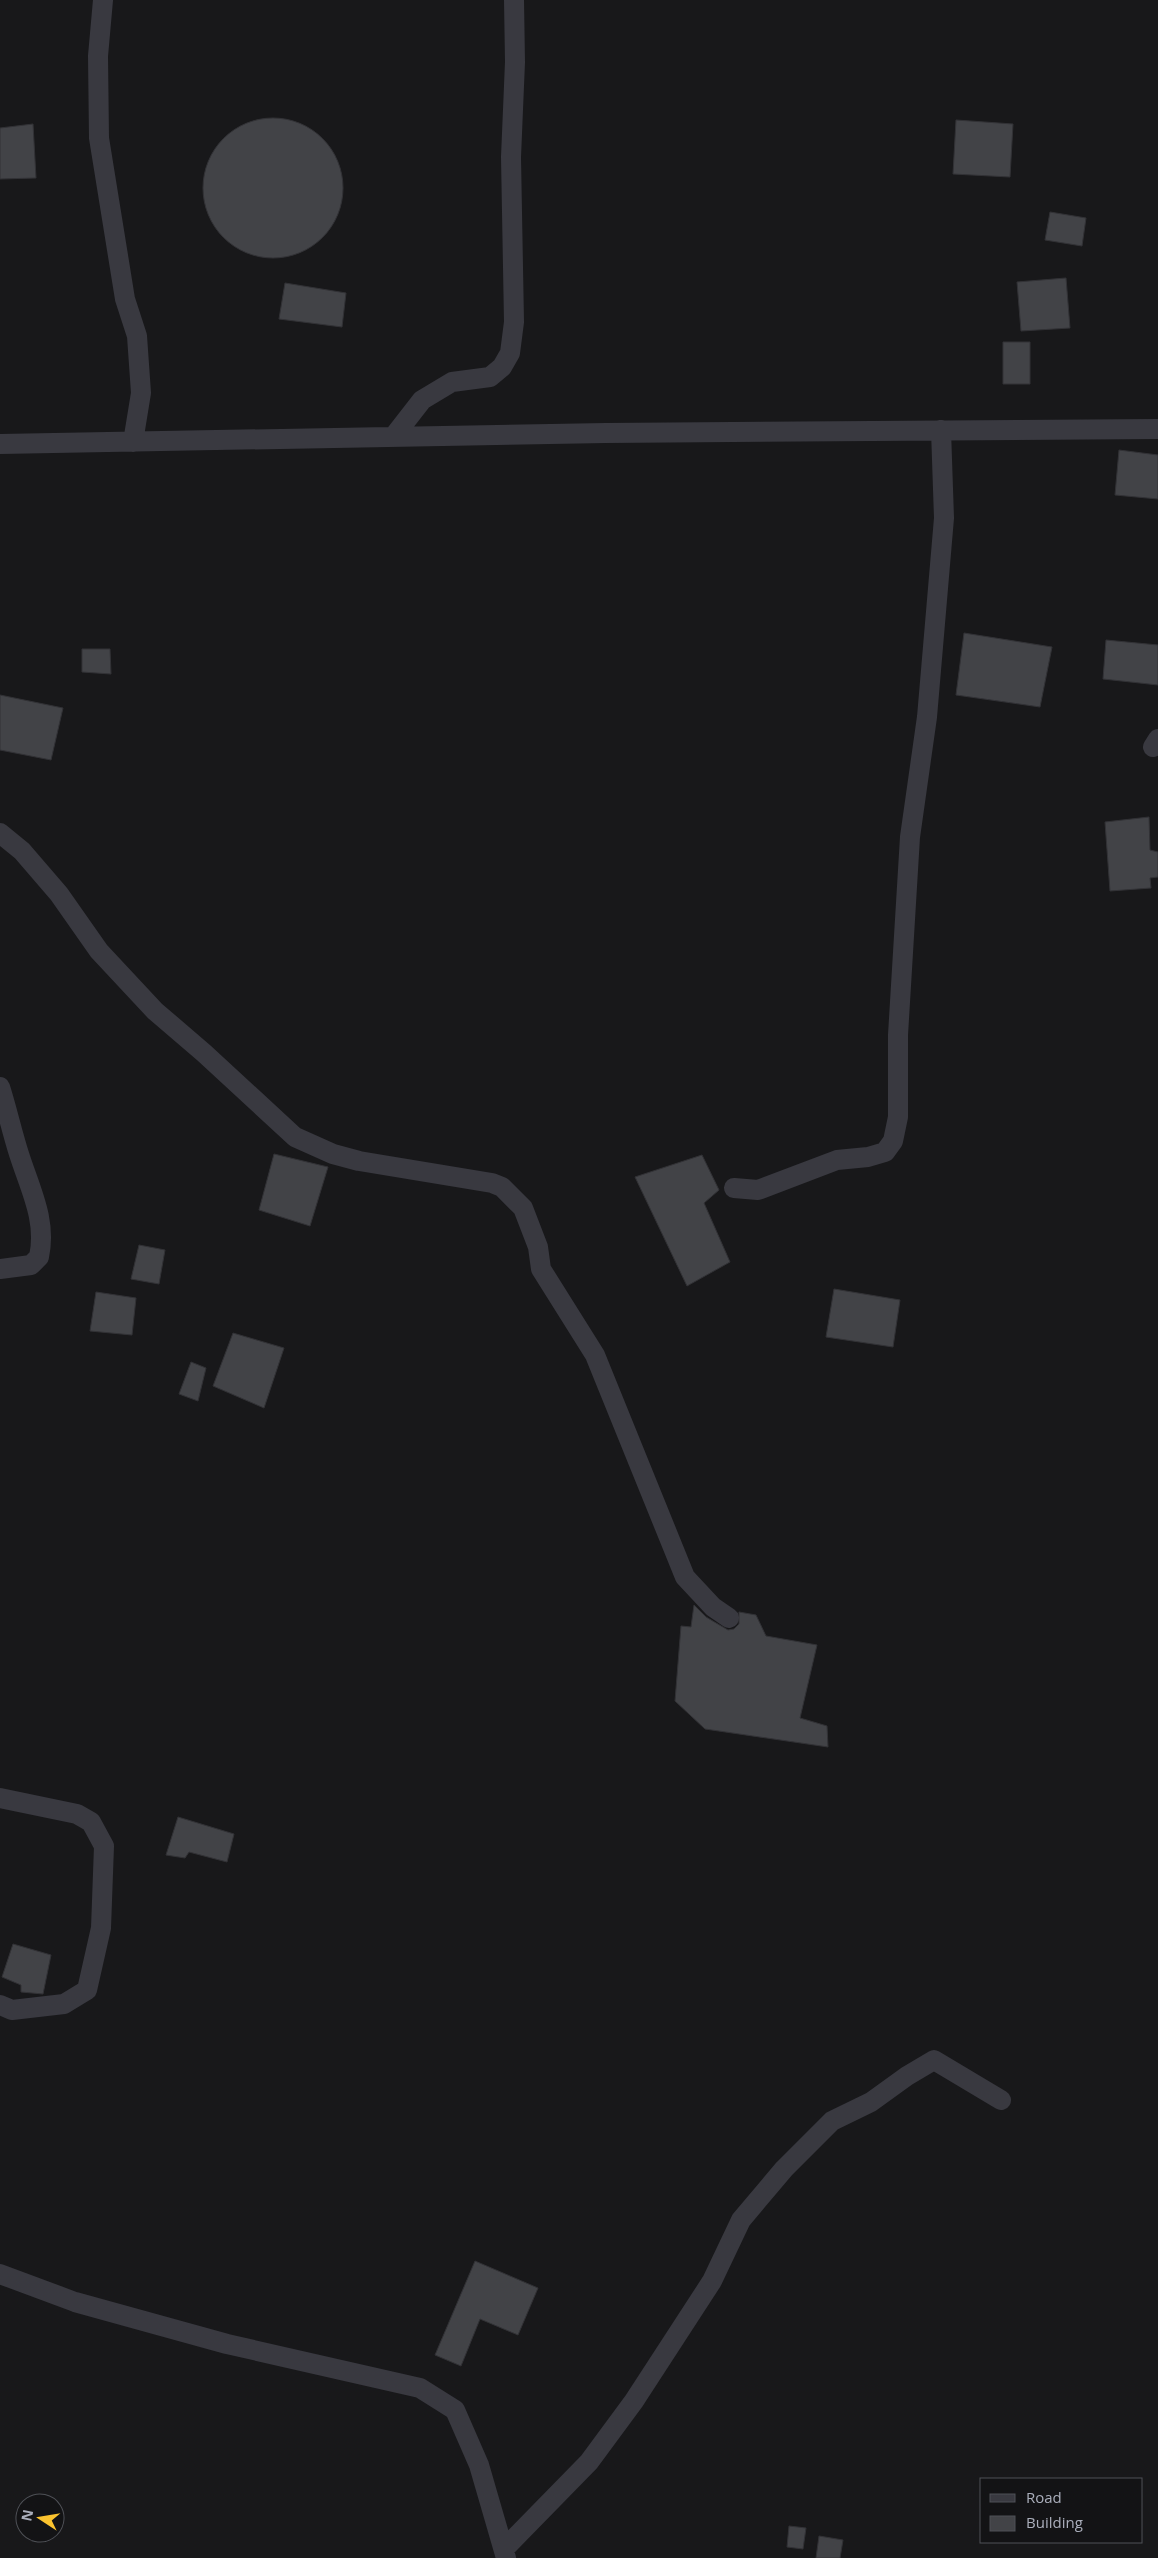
<svg xmlns="http://www.w3.org/2000/svg" width="1158" height="2558" viewBox="0 0 1158 2558" font-family="'Open Sans',sans-serif">
	<style>
		.building { fill: #424347; stroke: #323236 }
		.lines { fill: none; stroke-linecap: round; stroke-linejoin: round }
		.minor { stroke: #393940; stroke-width: 20 }
	</style>
	<rect width="100%" height="100%" fill="#18181a"/>
	<path class="building" d="M203 188a70 70 0 1 1 140 0a70 70 0 1 1-140 0Z
		M 956,120 L 1013,124 L 1010,177 L 953,174 Z
		M 33,124 L 36,178 L 0,179 L 0,128 Z
		M 1050,212 L 1086,218 L 1082,246 L 1045,240 Z
		M 1066,278 L 1070,328 L 1021,331 L 1017,282 Z
		M 285,283 L 346,293 L 342,327 L 279,319 Z
		M 1003,342 L 1030,342 L 1030,384 L 1003,384 Z
		M 1119,450 L 1158,455 L 1158,499 L 1115,495 Z
		M 964,633 L 1052,647 L 1040,707 L 956,695 Z
		M 1106,640 L 1158,645 L 1158,685 L 1103,679 Z
		M 82,649 L 110,649 L 111,674 L 82,672 Z
		M 0,695 L 63,708 L 51,760 L 0,750 Z
		M 1149,817 L 1150,850 L 1158,852 L 1158,877 L 1150,878 L 1151,888 L 1110,891 L 1105,822 Z
		M 274,1154 L 328,1167 L 310,1226 L 259,1210 Z
		M 702,1155 L 719,1190 L 704,1203 L 730,1262 L 687,1286 L 635,1177 Z
		M 139,1245 L 165,1250 L 159,1284 L 131,1279 Z
		M 834,1289 L 900,1300 L 893,1347 L 826,1337 Z
		M 96,1292 L 136,1298 L 132,1335 L 90,1331 Z
		M 233,1333 L 284,1348 L 264,1408 L 213,1386 Z
		M 191,1362 L 206,1368 L 198,1401 L 179,1394 Z
		M 694,1605 L 706,1617 L 728,1630 L 734,1629 L 739,1624 L 739,1612 L 756,1615 L 766,1636 L 817,1645 L 800,1718 L 827,1726 L 828,1747 L 705,1729 L 675,1701 L 681,1626 L 691,1627 Z
		M 178,1817 L 234,1834 L 227,1862 L 189,1852 L 185,1858 L 166,1855 Z
		M 13,1944 L 51,1955 L 43,1994 L 21,1992 L 21,1985 L 2,1977 Z
		M 475,2261 L 538,2288 L 518,2335 L 480,2319 L 461,2366 L 435,2355 Z
		M 789,2526 L 806,2528 L 803,2549 L 787,2547 Z
		M 819,2536 L 843,2540 L 840,2558 L 816,2558 Z"/>
	<g class="lines">
		<path class="minor" d="M 103,0 L 98,56 L 99,138 L 125,299 L 137,336 L 141,393 L 133,442
			M 394,436 L 422,400 L 452,382 L 490,377 L 502,367 L 510,353 L 514,322 L 511,157 L 515,62 L 514,0
			M 0,444 L 606,433 L 1158,429
			M 1153,747 L 1158,739
			M 0,833 L 22,851 L 59,894 L 99,951 L 155,1011 L 204,1053 L 295,1137 L 333,1154 L 359,1161 L 492,1183 L 502,1187 L 523,1208 L 538,1247 L 541,1269 L 595,1355 L 685,1577 L 713,1607 L 729,1618
			M 0,1087 C 7,1109 12,1132 19,1154 C 30,1189 47,1220 39,1257 L 31,1265 L 0,1269
			M 734,1188 L 758,1190 L 837,1160 L 868,1157 L 885,1152 L 893,1141 L 898,1117 L 898,1035 L 910,837 L 927,717 L 944,518 L 941,430
			M 0,1798 L 77,1814 L 91,1822 L 104,1846 L 101,1928 L 87,1990 L 64,2004 L 12,2010 L 0,2005
			M 0,2274 L 75,2302 L 227,2344 L 420,2388 L 455,2410 L 479,2465 L 506,2558
			M 504,2549 L 589,2462 L 634,2401 L 712,2281 L 741,2220 L 784,2169 L 832,2121 L 871,2102 L 907,2076 L 934,2060 L 1001,2100"/>
	</g>
	<rect x="980" y="2478" width="162" height="65" fill="#131315" stroke="#4f5157"/>
	<rect x="990" y="2494" width="25" height="8" fill="#393940" stroke="#4f5157"/>
	<text x="1026" y="2503" font-size="15" fill="#aaaebb">Road</text>
	<rect x="990" y="2516" width="25" height="15" fill="#424347" stroke="#4f5157"/>
	<text x="1026" y="2528" font-size="15" fill="#aaaebb">Building</text>
	<g transform="translate(40 2518) rotate(282)"><circle r="24" fill="#131315" stroke="#4f5157"/>
	<path d="M0-4L9 19L0 12L-9 19Z" fill="#fbc32f"/>
	<text y="-8" font-size="14" font-weight="bold" text-anchor="middle" fill="#aaaebb">N</text>
	</g>
</svg>
